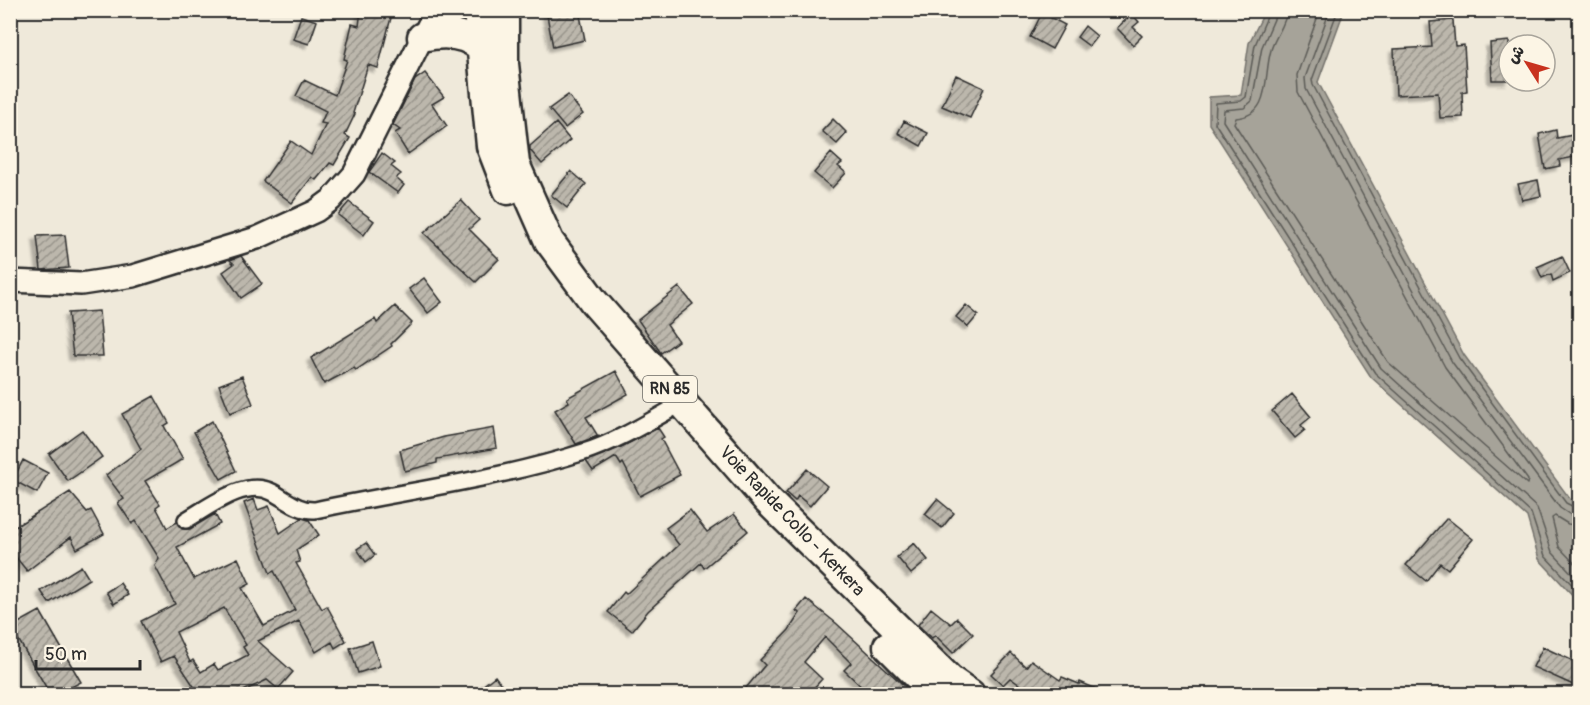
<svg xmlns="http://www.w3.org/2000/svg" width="1590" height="705" viewBox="0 0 1590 705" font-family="Pangolin,'Playpen Sans Arabic',sans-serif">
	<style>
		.water { fill: #a6a399; stroke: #75736d; stroke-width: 1.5 }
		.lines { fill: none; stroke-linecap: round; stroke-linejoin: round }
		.shore { stroke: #5c5b57; stroke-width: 1.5 }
		.building { fill: url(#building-hatch); stroke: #2b2b2b; stroke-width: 1.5; fill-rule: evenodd; filter: url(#shadow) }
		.street-casing { stroke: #2b2b2b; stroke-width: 20 }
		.secondary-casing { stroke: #2b2b2b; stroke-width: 26 }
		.highway-casing { stroke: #2b2b2b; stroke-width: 33 }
		.street { stroke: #fcf5e5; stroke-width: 15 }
		.secondary { stroke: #fcf5e5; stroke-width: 21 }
		.highway { stroke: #fcf5e5; stroke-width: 28 }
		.labels { text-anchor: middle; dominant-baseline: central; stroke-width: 6; stroke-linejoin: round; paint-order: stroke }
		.shield { fill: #fcf5e5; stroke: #6a6863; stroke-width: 1.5 }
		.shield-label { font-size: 16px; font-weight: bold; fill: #2b2b2b }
		.street-label { font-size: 18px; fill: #2b2b2b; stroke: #fcf5e5 }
	</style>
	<defs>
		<pattern id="building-hatch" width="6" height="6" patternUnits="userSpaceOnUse" patternTransform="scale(1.5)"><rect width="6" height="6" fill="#bcb7ac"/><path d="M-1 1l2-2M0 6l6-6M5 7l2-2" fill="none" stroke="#99958c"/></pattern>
		<filter id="shadow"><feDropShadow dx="-4" dy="4" stdDeviation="1.5" flood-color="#0004"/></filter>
	</defs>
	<rect width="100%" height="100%" fill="#efe9da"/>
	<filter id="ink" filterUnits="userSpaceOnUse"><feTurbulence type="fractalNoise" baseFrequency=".0167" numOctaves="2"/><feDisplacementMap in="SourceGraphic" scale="12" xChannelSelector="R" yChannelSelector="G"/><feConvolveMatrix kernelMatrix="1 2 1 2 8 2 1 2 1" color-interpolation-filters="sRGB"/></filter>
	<g filter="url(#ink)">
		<path class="water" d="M 1265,11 L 1344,11 L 1318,82 L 1464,355 L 1570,499 L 1579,505 L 1579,602 L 1539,559 L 1527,517 L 1371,377 L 1209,124 L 1209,97 L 1241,95 L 1249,43 Z"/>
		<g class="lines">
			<path class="shore" d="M 1270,10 L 1255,45 L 1246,97 L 1241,101 L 1216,103 L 1215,123 L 1375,373 L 1531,513 L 1545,556 L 1580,593
				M 1278,10 L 1262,47 L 1252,101 L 1244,108 L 1224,110 L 1223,121 L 1381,368 L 1537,508 L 1552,552 L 1580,582
				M 1287,10 C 1286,25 1275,36 1271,50 C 1263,77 1272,115 1236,118 L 1234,123 L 1388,362 L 1527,484 L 1528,480 L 1445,367 L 1298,92 L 1297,75 L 1320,10
				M 1330,10 L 1305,78 L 1306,89 L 1452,362 L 1560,508 L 1572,516 L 1580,517
				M 1338,10 L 1312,80 L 1313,85 L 1459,358 L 1566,503 L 1580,510
				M 1580,526 L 1568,524 L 1555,516 L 1552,518 L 1559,547 L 1580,569"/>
		</g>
		<path class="building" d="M 361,10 L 393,10 L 378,68 L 368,65 L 353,113 L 355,114 L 345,135 L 350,138 L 334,165 L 330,163 L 316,180 L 312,177 L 292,203 L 263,181 L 291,141 L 311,155 L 326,124 L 321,123 L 326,111 L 296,96 L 304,80 L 335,95 L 347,60 L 344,59 L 352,24 L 359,26 Z
			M 546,10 L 579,10 L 585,40 L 553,47 Z
			M 1042,13 L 1065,25 L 1052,49 L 1030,37 Z
			M 1132,14 L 1139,22 L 1133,27 L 1142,36 L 1133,45 L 1117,28 Z
			M 301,16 L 317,21 L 309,44 L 293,39 Z
			M 1453,20 L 1455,46 L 1464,45 L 1467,91 L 1462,92 L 1463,117 L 1440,118 L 1438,93 L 1396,95 L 1394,49 L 1432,47 L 1430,22 Z
			M 1085,26 L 1097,36 L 1089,46 L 1077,37 Z
			M 1509,41 L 1509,80 L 1492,80 L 1490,43 Z
			M 425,73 L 444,97 L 432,104 L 447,126 L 408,154 L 395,133 L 400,130 L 393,125 L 415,80 Z
			M 956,75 L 984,88 L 970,118 L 942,106 Z
			M 568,95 L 583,114 L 565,128 L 549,109 Z
			M 833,119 L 847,133 L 837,144 L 822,131 Z
			M 904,121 L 928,133 L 921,146 L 898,133 Z
			M 556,123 L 570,140 L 542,164 L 530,150 L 530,146 Z
			M 1556,130 L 1557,138 L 1578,134 L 1580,156 L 1559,160 L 1560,166 L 1545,169 L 1539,134 Z
			M 382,153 L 395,163 L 391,166 L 401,174 L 396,178 L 404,185 L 398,193 L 369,172 Z
			M 831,153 L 842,163 L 838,166 L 846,173 L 832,188 L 814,173 Z
			M 571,171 L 586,184 L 567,208 L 551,195 Z
			M 1538,180 L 1541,196 L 1522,200 L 1518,184 Z
			M 461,200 L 479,220 L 469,229 L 499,259 L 476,282 L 424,233 Z
			M 349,202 L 374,221 L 364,235 L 338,215 Z
			M 65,235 L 69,268 L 41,270 L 37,236 Z
			M 241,256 L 262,284 L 241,298 L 223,272 L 234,264 L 230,260 Z
			M 1562,256 L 1570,273 L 1553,281 L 1551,274 L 1542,278 L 1537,267 Z
			M 424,278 L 442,302 L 428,313 L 409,289 Z
			M 679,287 L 693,304 L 667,325 L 678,341 L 661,353 L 638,320 Z
			M 966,305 L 978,315 L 968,327 L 956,317 Z
			M 395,306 L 412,323 L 391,344 L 392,346 L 356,370 L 354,368 L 324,384 L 311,358 L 375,319 L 377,323 Z
			M 99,311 L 103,356 L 73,356 L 68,313 Z
			M 616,371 L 628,394 L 586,417 L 598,436 L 576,444 L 555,410 L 569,402 L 567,398 Z
			M 242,376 L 253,404 L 230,413 L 219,385 Z
			M 1292,394 L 1311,417 L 1301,425 L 1305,430 L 1295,438 L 1272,411 Z
			M 154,396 L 169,423 L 164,426 L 183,459 L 145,481 L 160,504 L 156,507 L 167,528 L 177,522 L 182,529 L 190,529 L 215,514 L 220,524 L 177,547 L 194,579 L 238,558 L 250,584 L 242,588 L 264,626 L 295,610 L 274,571 L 270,573 L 244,503 L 254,499 L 258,510 L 269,506 L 280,533 L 302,518 L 309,520 L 319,535 L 296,550 L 300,562 L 296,563 L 322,609 L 327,606 L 346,641 L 335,648 L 332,642 L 316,652 L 299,621 L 258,641 L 293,672 L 278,689 L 267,680 L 237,694 L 199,694 L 174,656 L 161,662 L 141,621 L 175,604 L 155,566 L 159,558 L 136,521 L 132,524 L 118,503 L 124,499 L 106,475 L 141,449 L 122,414 ZM 224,608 L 246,645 L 243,647 L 248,655 L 218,670 L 214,664 L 201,672 L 193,660 L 190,662 L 176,632 Z
			M 212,421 L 236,471 L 221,479 L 194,432 Z
			M 494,428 L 497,448 L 437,459 L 437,463 L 405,471 L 400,450 L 444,437 Z
			M 658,428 L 664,437 L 661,439 L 680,475 L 640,496 L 623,463 L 621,465 L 616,457 L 593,471 L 586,461 L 621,447 Z
			M 82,430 L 102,457 L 68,481 L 49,454 Z
			M 23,460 L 48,473 L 37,493 L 13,480 Z
			M 807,469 L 827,486 L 810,506 L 798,496 L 795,501 L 786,493 Z
			M 70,492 L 87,512 L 91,510 L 104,534 L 77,549 L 71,537 L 27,571 L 10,550 L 10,530 Z
			M 937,499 L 954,513 L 942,528 L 925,514 Z
			M 690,510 L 707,532 L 734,514 L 748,531 L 704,568 L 701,563 L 648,611 L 632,631 L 608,612 L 624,592 L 626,594 L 679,545 L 666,528 Z
			M 1447,518 L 1473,539 L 1448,569 L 1440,563 L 1426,581 L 1406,565 Z
			M 366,543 L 375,555 L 366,562 L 357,549 Z
			M 914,543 L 928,560 L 911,574 L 897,557 Z
			M 81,566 L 89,579 L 49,603 L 41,591 Z
			M 120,583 L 128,595 L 114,604 L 106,592 Z
			M 806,599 L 836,623 L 913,694 L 869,694 L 844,670 L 851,663 L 825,637 L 804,662 L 822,679 L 808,694 L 741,694 L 765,665 L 760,660 L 789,630 L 800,613 L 796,611 Z
			M 931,608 L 951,624 L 957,618 L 973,634 L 953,653 L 935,635 L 932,638 L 918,625 Z
			M 40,611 L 81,682 L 58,694 L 50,694 L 11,627 Z
			M 372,641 L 380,666 L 358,673 L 350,648 Z
			M 1543,647 L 1580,664 L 1580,688 L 1533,667 Z
			M 1011,653 L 1026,667 L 1031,660 L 1060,680 L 1062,677 L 1079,684 L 1080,682 L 1108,694 L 1033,694 L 1010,678 L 1003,685 L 991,674 Z
			M 495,676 L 508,694 L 487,694 L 481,687 Z"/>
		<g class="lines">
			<g class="street-casing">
				<path id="street" d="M 186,520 C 209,507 245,478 272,492 C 286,499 298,511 315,510 C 404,491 496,480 584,452 C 615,442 642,426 670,410"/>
			</g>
			<g class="secondary-casing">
				<path id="secondary" d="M 10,281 L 81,284 L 133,276 L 257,238 L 316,211 L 331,200 L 354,174 L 436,10"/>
			</g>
			<g class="highway-casing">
				<path id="highway" d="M 478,10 L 491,146 L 508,190
					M 504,10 L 504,64 L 515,164 L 549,241 L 594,302 L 768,501 L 950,680 L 970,694
					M 422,37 C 443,32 465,32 482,48
					M 888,646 L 936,694"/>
			</g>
			<use href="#street" class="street"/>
			<use href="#secondary" class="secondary"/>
			<use href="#highway" class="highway"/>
		</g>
	</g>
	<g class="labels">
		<rect class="shield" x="643" y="376" width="54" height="26" rx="4.5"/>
		<g class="shield-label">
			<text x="670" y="389">RN 85</text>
		</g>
		<g class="street-label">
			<text transform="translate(792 521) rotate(46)">Voie Rapide Collo - Kerkera</text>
		</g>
	</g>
	<rect width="1590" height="705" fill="none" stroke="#fcf5e5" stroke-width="36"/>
	<rect x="18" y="18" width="1554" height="669" fill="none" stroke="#2b2b2b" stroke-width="2" filter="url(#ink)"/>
	<g transform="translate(1527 63) rotate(307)"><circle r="28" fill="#fcf5e5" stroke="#a8a49b" stroke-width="1.5"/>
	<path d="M0-4.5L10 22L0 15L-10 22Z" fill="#c8321e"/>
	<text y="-9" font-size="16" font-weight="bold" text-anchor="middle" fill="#2b2b2b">ش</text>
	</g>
	<path d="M36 660v9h104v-9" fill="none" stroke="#2b2b2b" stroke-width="3"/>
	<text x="45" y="660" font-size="18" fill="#2b2b2b" stroke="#fcf5e5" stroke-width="4.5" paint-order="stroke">50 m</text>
</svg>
